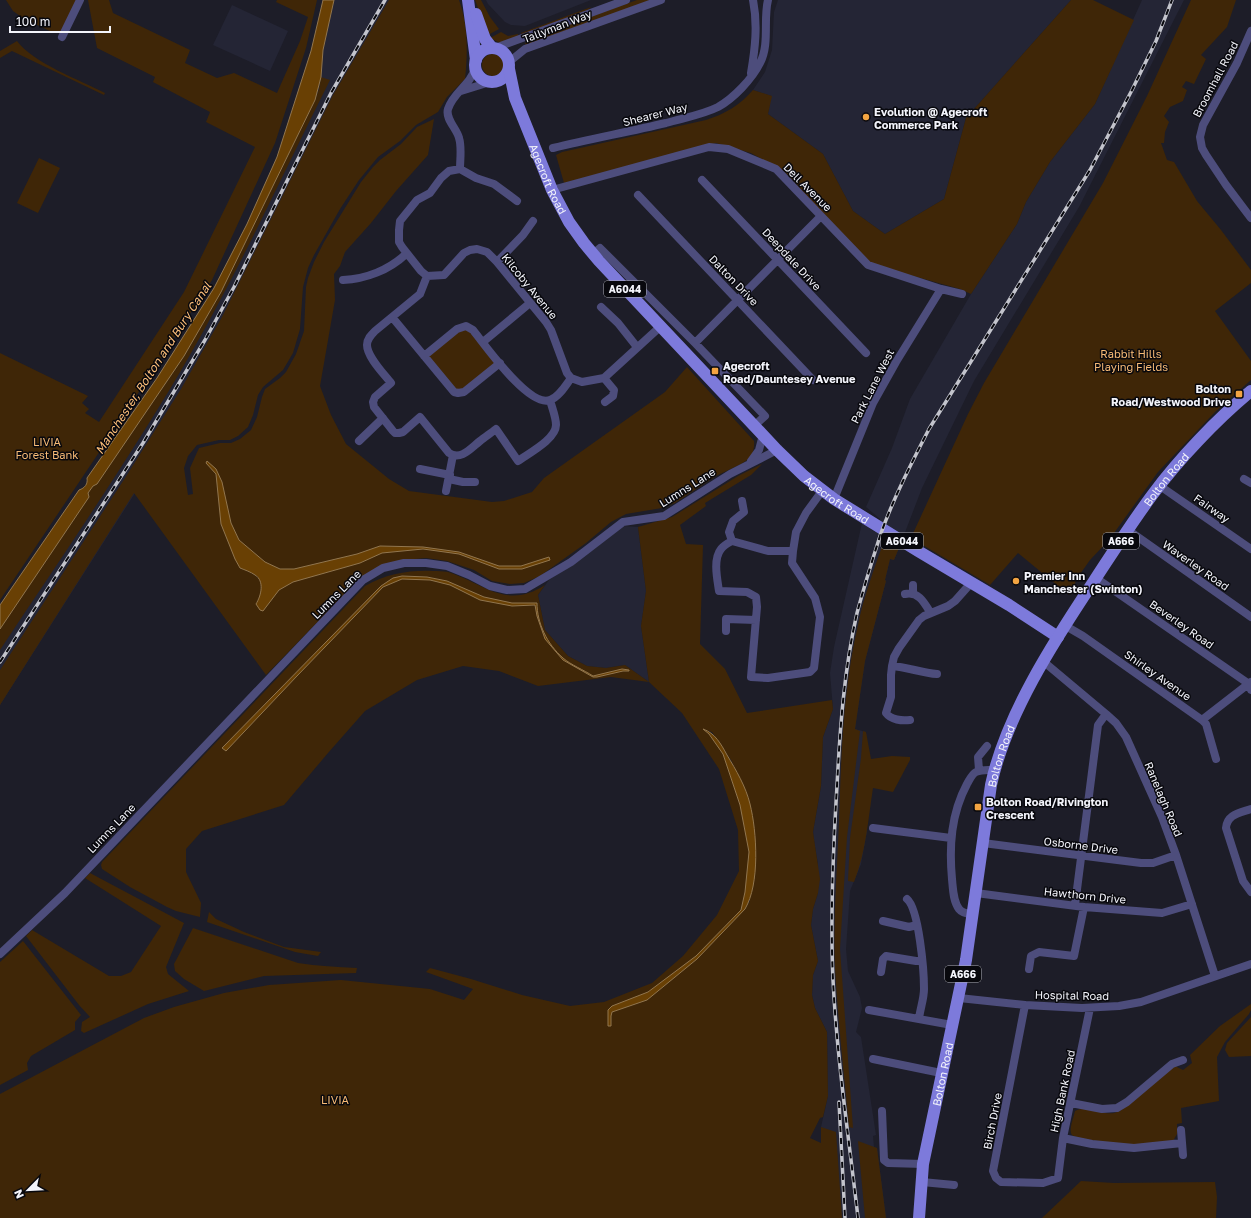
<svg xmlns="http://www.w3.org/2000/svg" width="1251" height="1218" viewBox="0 0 1251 1218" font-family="'Golos Text',sans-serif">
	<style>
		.built { fill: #242535 }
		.green { fill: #3f2607; fill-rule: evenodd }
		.water { fill: #694004; stroke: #92764e }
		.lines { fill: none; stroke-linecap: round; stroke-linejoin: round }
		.street { stroke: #4d4d7c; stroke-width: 8 }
		.primary { stroke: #7d7adb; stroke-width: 12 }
		.rail-casing { stroke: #c3c4cc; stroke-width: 3.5 }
		.rail { stroke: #08080d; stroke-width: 2; stroke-dasharray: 6; stroke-linecap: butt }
		.poi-dot { fill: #f3a442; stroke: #08080d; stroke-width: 1.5 }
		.labels { text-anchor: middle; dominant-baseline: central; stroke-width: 3; stroke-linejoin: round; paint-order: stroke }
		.shield { fill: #08080d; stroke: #acadb4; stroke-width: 1 }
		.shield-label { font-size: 10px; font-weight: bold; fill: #f3f4fb }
		.street-label { font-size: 11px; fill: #f3f4fb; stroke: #08080d }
		.poi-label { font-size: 11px; font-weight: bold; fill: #f3f4fb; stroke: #08080d; text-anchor: start }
		.park-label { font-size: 11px; fill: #f8bb76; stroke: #08080d }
		.water-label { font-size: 12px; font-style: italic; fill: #fbbd79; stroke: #08080d }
	</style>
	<rect width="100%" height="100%" fill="#1d1d28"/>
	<path class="built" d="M 334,0 L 396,0 L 382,22 L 135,493 L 0,705 L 0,629 L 89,497 L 88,493 L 184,356 L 221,292 L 315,100 L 321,77 L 323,50 Z
		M 486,0 L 591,0 L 525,26 L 511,25 L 505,22 L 488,4 Z
		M 778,0 L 1071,0 L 966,118 L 944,199 L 885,234 L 853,211 L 823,154 L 768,114 L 771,96 L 753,90 L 765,72 L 772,50 L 774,12 Z
		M 1142,0 L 1184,0 L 1079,207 L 974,381 L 922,488 L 904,535 L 887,525 L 883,536 L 899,548 L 894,560 L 890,559 L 885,580 L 886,581 L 865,661 L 855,729 L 866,732 L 867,742 L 867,831 L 861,864 L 850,891 L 846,949 L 848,971 L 860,997 L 862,1008 L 856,1032 L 861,1037 L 876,1135 L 873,1136 L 874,1147 L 877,1148 L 886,1218 L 826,1218 L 821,1127 L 828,1096 L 827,1032 L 815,1008 L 812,995 L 813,975 L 818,961 L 811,925 L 813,909 L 818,893 L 818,864 L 814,841 L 813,832 L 821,786 L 823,737 L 833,709 L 830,673 L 834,647 L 862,523 L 875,532 L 880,519 L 866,507 L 892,448 L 910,399 L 971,294 L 1017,224 L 1026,202 L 1050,162 L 1095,104 Z
		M 232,5 L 288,31 L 270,71 L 213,45 Z
		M 622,526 L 638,527 L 646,591 L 641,626 L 649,682 L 625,665 L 606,668 L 587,666 L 568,656 L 545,630 L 538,595 L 549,580 Z"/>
	<path class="green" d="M 6,0 L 77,0 L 62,32 L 54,33 L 23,18 L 13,11 Z
		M 88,0 L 109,0 L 113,13 L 190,50 L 185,63 L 217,78 L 234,73 L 277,93 L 300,41 L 308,17 L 276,2 L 277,0 L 317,0 L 306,48 L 275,143 L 212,280 L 110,436 L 0,600 L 0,353 L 88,396 L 82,403 L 89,409 L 85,413 L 99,422 L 184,292 L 255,147 L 206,122 L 210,112 L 153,82 L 155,77 L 97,48 Z
		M 389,0 L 459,0 C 468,25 468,52 465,79 L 447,97 L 438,112 L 416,125 L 400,141 L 378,157 L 359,180 L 340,209 L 314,255 L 308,268 L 303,287 L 300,329 L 293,353 L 283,370 L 263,387 L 258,395 L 253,415 L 248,427 L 238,436 L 230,440 L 219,440 L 197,445 L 188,456 L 184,468 L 188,495 L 193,494 L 190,468 L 199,448 L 220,443 L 231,443 L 240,439 L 251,430 L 257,417 L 262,397 L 265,389 L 280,378 L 286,372 L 296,354 L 304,331 L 306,287 L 308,278 L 314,262 L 324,242 L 361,182 L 373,167 L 380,160 L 401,144 L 417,127 L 434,119 L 428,155 L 396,191 L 371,223 L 345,252 L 340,266 L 334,274 L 335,300 L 320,386 L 331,415 L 346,444 L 389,479 L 409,491 L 492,502 L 504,501 L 532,492 L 544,478 L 665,392 L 687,367 L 754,441 C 755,448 752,451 753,456 L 741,464 L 716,476 L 675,503 L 662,508 L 626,514 L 611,522 L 586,543 L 540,576 L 524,583 L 510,584 L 492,581 L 474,570 L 447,561 L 426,558 L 403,560 L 360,578 L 266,675 L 134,493 L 0,705 L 0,670 L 125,478 L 181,389 L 222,317 L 333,95 ZM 216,474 L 231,523 L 239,540 L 265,562 L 280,569 L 294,569 L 357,554 L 380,546 L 423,547 L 459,552 L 499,566 L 521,566 L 549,558 L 522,569 L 499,569 L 459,554 L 423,549 L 382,553 L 360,563 L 293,582 L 258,601 C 267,579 257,575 240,568 L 229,544 L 221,524 Z
		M 475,0 L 481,0 L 490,17 L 499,29 L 488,35 Z
		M 637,0 L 651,0 L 526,46 L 525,43 L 546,33 Z
		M 1071,0 L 1093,0 L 1134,20 L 1095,104 L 1050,162 L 1026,202 L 1017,224 L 971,294 L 960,289 L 870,264 L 785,172 L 751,153 L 716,143 L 564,183 L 556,155 L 562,152 L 706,120 C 725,114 740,105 753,90 L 772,96 L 768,114 L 823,154 L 853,211 L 885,234 L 944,199 L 966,118 Z
		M 1191,0 L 1236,0 L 1227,27 L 1201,55 L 1206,59 L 1194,84 L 1186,81 L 1182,87 L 1187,90 L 1183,101 L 1170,107 L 1164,116 L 1169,122 L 1165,132 L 1164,143 L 1161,143 L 1167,160 L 1174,162 L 1197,201 L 1221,230 L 1251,270 L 1251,283 L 1215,311 L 1251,361 L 1251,380 L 1215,412 L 1158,472 L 1109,540 L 1090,560 L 1078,577 L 1069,595 L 1018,553 L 990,585 L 921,544 L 910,540 L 968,414 L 984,383 L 1103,183 L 1147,96 Z
		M 591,7 L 588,10 L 522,36 L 521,33 Z
		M 501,32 L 508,36 L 518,34 L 519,37 L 500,43 L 490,38 Z
		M 17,41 C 33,63 80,80 105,93 L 104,95 L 12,51 L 0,58 L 0,51 Z
		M482 65a11 11 0 1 1 22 0a11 11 0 1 1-22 0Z
		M 321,77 L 330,80 C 278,184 230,290 170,389 C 116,478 57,564 0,650 L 0,629 L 89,497 L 88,493 L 93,486 L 97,484 L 184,356 L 221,292 L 315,100 L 319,89 Z
		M 39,158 L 60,168 L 38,213 L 17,203 Z
		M 465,327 L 498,363 L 463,390 L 458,391 L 426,356 Z
		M 762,464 L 751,475 L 705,503 L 706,506 L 680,525 L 686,544 L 703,545 L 700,644 L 725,669 L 747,713 L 832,700 L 833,709 L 823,737 L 821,786 L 813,832 L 820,879 L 818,893 L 813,909 L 811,925 L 818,961 L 813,975 L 812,995 L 815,1008 L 827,1032 L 828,1096 L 823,1117 L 820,1118 L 810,1138 L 821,1143 L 821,1127 L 836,1132 L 842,1218 L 0,1218 L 0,1094 L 144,1018 L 174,1007 L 224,993 L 269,985 L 341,980 L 430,989 L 464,1000 L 473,989 L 426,972 L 430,968 L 471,979 L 522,995 L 570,1006 L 604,1002 L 652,983 L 683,956 L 717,915 L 739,871 L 738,830 L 719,769 L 682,713 L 649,682 L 611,677 L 538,686 L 499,671 L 463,666 L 417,680 L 365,711 L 328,753 L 284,805 L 202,831 L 186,849 L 186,872 L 201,903 L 200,917 L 176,911 L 167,907 L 130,887 L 102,869 L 101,865 L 102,862 L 365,586 C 386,574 409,570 433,571 C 438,571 443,571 448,572 C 485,584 506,610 545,585 L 538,595 L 545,630 L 568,656 L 587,666 L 606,668 L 625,665 L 649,682 L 641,626 L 646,591 L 638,527 L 672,517 L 738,476 ZM 402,576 L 428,577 L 447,581 L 484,597 L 512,603 L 536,603 L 537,605 L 512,606 L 480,600 L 450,585 L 430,580 L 402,579 L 383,587 L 297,676 L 226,751 L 222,748 L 381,586 ZM 703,729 L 712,732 L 731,760 L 745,789 L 750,804 L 750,901 L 745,909 L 697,959 L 647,1000 L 612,1012 L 608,1026 L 608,1010 L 612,1006 L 648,992 L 696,956 L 741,910 L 745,892 L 749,852 L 740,805 L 723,754 L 709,734 Z
		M 885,538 L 899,548 L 894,560 L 890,559 L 885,580 L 886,581 L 865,661 L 855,729 L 860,731 L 847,837 L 840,949 L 853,1128 L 849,1127 C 844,1074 838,1021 835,968 C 833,919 837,871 839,823 C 841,757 843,689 858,625 C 864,595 875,567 885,538 Z
		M 863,731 L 866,732 L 871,759 L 892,756 L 910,757 L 910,760 L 893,792 L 873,788 C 868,820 866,852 854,882 L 848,881 L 850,838 L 861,758 Z
		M 90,873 L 184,923 L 166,967 L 168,974 L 189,991 L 148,1004 L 84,1033 L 81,1031 L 82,1022 L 90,1017 L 79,1005 L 26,936 L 32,930 L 109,976 L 121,976 L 131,972 L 161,926 L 85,878 Z
		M 209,912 L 216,919 L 244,932 L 284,947 L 321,952 L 318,956 L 295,952 L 207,922 Z
		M 193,928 L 298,963 C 318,966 337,967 357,968 L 356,973 L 264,976 L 204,991 L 184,979 L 175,971 L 174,964 Z
		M 23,941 L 81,1015 L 75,1022 L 75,1030 L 31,1056 L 27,1063 L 28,1070 L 0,1085 L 0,962 Z
		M 1251,1004 L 1251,1010 L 1249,1014 L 1225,1042 L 1217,1057 L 1219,1101 L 1181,1108 L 1182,1123 L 1177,1124 L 1177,1134 L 1173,1141 C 1160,1142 1148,1145 1136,1145 C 1127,1145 1075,1139 1072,1135 C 1068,1130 1074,1117 1075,1111 C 1087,1104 1101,1115 1114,1113 C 1117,1112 1120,1111 1123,1109 L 1175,1066 L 1183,1070 L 1192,1063 L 1190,1055 L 1220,1026 Z
		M 1251,1017 L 1251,1056 L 1229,1057 L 1225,1050 L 1227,1043 Z
		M 858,1141 L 877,1148 L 886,1218 L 865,1218 Z
		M 1081,1181 L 1114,1183 L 1215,1182 L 1217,1197 L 1216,1218 L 1042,1218 Z"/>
	<path class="water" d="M 323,0 L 334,0 L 323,50 L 321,77 L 315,100 L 221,292 L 184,356 L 97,484 L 93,486 L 88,493 L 89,497 L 0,629 L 0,605 L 79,490 C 85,488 88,484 87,478 L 157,378 L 214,288 L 247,224 L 277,157 L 311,51 Z
		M 207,461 L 216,469 L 222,482 L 231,523 L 239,540 L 265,562 L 280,569 L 294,569 L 357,554 L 380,546 L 423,547 L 459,552 L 499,566 L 521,566 L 549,557 L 550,560 L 522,569 L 499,569 L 459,554 L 423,549 L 382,553 L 360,563 L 293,582 L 279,590 L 263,611 L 260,610 L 256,604 C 261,596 265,581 255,575 C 251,572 245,570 240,568 L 235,559 L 221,524 L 216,474 L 206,463 Z
		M 402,576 L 427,577 L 447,581 L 484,597 L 512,603 L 537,603 C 537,623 547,644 563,658 C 571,665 584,670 593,676 L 622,669 L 629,670 L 629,671 L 623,671 L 597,677 L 593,677 L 563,660 L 545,639 L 537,616 L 535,605 L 512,606 L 480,600 L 450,585 L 430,580 L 402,579 L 383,587 L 297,676 L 226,751 L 222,748 L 381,586 L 393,578 Z
		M 703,729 C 715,733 721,744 727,755 C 736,770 746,787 750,804 C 757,832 760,884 745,909 L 697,959 L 647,1000 L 612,1012 L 611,1016 L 611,1026 L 608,1026 L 608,1010 L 612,1006 L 648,992 L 696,956 L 741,910 L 745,892 L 749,852 L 740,805 L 723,754 L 709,734 Z"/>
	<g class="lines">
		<path class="street" d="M 1251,31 L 1237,63 L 1203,125 L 1200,137 L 1202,148 L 1206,155 L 1226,185 L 1251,218
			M 62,37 L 80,0
			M 495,48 L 626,0
			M 509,62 L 525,49 L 661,0
			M 475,68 C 471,85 453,92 448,109 C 445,119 457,129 459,138 C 462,147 460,159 460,169 L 449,171 L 441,178 L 430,193 L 417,200 L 400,221 L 399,230 L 399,242 L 402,247 L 421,271 L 427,276 L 444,275 L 464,253 L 470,250 L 477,249 L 487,252 L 497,262 L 546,322 L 551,330 L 567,373 L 571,378 L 582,382 L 604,378 L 661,326
			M 751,73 C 755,49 758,25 753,0
			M 461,91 L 490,82
			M 553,148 C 590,139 628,132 666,123 C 683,118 702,115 718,107 C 734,98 752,79 760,63 C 770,44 763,20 768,0
			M 460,169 L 476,178 L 494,184 L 517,201
			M 702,180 L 866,353
			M 552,190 L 709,147 L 728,149 L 776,169 L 868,265 L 941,289 L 962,294
			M 638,195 L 813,380
			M 593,254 L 600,248 L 695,343 L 765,416 L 755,425
			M 497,262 L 523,235 L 533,221
			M 427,276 L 420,294 L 375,331 C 371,335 367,339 367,345 C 367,357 384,374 391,383 L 375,397 L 373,402 L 374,407 L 393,431 L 395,433 L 399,433 L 403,432 L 420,417 L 449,453 C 461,461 471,448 480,441 C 485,437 491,433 496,429 L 518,461 C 529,453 556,439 556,425 C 556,417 552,408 550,400
			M 343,280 C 366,279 389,270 406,254
			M 601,307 L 618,323 L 637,347
			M 392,317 L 454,392 L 458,393 L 464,392 L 500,363
			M 483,342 L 530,303
			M 695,343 L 821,216
			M 424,356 L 457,329 L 466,326 L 473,330 C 485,345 529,408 550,400 C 559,397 566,385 571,378
			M 604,378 L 614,390 L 613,396 L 605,402
			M 359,441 L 383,418
			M 751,461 L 759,450 L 763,435
			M 420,469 L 450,475
			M 449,479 L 463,482 L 475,482
			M 1244,479 L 1251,483
			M 1160,486 L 1251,549
			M 446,491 L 453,455
			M 834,499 L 873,403 L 896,362 L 941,289
			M 742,501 L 744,512 L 733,521 L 729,532 L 732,541 L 768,551 L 793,551
			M 1128,530 L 1251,617
			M 732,541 C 728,543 724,545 721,549 C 713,559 717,578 719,591 L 747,592 L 756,597 L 757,607 L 751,677 L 768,678 L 810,672 L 814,668 L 820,617 L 815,598 L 792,563 L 793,551 L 796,532 L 806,513 L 822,491
			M 1096,578 L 1249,684 L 1251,690
			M 913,585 L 913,594
			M 905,594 C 918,591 924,602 930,612
			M 1064,625 L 1083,636 L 1202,720 L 1206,724 L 1216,759
			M 726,631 L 726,619 L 756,620
			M 1044,662 L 1106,714 L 1116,723 L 1126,737 L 1162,817 L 1176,855 L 1215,976
			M 892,666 C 907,667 922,673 937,674
			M 910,720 C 902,721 891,720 886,713 L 891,697 L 891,675 L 892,666 L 894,657 L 899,648 L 919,620 L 924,616 L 948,606 L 955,601 L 971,583
			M 1202,720 L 1251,682
			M 979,770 L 978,757 L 987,746
			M 1251,809 C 1240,813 1227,814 1226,828 L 1243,881 L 1251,892
			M 873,828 L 951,838
			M 983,843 L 1141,863 L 1153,863 L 1176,855
			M 976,893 L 1084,907 L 1162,913 L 1192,904
			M 907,899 C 919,909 924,971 924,989 C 924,999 920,1009 919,1019
			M 1075,905 L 1098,725 L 1106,714
			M 973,914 C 968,914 962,913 959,909 C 953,901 953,889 952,879 C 949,846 951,814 967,784 C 970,779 972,774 976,772 C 982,769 988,770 994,770
			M 883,921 L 909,927 L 917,925
			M 0,954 L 65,893 L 363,580 L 383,568 L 404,563 L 426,563 L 447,566 L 469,575 L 490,586 L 507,590 L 525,589 L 571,562 L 623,522 L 664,516 L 730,474 L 777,450
			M 1029,969 L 1031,956 L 1039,952 L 1074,956 L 1084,907
			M 881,972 L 883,959 L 886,956 L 916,961 L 922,961
			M 959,998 L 1025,1005 L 1082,1008 L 1119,1006 L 1141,1002 L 1251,964
			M 1025,1005 L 993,1171 L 996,1178 L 1001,1182 L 1043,1183 L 1058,1178 L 1063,1138 L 1090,1008
			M 869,1010 L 952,1025
			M 873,1059 L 941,1073
			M 1071,1103 L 1102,1109 L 1117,1108 L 1127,1102 L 1172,1064 L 1183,1060
			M 882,1111 L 884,1160 L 888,1163 L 923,1164
			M 1181,1130 L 1183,1155
			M 1063,1138 L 1092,1144 L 1134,1148 L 1182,1143
			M 922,1182 L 954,1185"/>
		<g class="primary">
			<path d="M 468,0 L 476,60"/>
			<path d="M 476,14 L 485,39 L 492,48"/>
			<circle cx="492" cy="65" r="17"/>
			<path id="s1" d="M 509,69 L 515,98 L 552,190 L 569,222 L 584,243 L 599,261 L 777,450 L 804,476 L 834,499 L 918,551 L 1009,605 L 1058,637"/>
			<path id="s2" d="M 919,1218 L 923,1164 L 966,960 L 991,785 C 1006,715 1054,641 1094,581 C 1113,552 1132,522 1153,494 C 1179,459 1217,419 1251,391"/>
		</g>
		<g class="rail-casing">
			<path id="rail" d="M 0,662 L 143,443 L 205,340 L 234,287 L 331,93 L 385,0
				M 839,1102 L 845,1218
				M 858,1218 C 849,1139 837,1060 833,980 C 830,916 833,851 837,786 C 840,728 844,670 857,613 C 864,587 872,561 880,536 C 893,499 911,464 929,429 L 1090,170 L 1132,90 L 1156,41 L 1172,0"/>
		</g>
		<use href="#rail" class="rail"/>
	</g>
	<g class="poi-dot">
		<circle cx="866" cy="117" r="4"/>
		<rect x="711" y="367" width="8" height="8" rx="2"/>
		<rect x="1235" y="390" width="8" height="8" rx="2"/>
		<circle cx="1016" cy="581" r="4"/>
		<rect x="974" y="803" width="8" height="8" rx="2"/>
	</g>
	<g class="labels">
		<g class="shield">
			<rect x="604" y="281" width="42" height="16" rx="3"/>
			<rect x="881" y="533" width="42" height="16" rx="3"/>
			<rect x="1103" y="533" width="36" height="16" rx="3"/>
			<rect x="945" y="966" width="36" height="16" rx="3"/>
		</g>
		<g class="shield-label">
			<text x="625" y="289">A6044</text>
			<text x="902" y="541">A6044</text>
			<text x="1121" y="541">A666</text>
			<text x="963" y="974">A666</text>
		</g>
		<g class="street-label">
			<text transform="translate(557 26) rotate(-21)">Tallyman Way</text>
			<text transform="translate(1215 79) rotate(-62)">Broomhall Road</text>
			<text transform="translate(655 114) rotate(-14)">Shearer Way</text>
			<text stroke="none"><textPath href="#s1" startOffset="117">Agecroft Road</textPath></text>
			<text transform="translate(808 187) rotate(45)">Dell Avenue</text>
			<text transform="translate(792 259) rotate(47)">Deepdale Drive</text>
			<text transform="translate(734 280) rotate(46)">Dalton Drive</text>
			<text transform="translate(530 286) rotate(51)">Kilcoby Avenue</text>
			<text transform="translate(872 386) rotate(-63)">Park Lane West</text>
			<text stroke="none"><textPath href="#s2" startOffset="794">Bolton Road</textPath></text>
			<text transform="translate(687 487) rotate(-32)">Lumns Lane</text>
			<text stroke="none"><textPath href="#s1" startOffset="552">Agecroft Road</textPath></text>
			<text transform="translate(1212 508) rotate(35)">Fairway</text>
			<text transform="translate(1196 565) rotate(35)">Waverley Road</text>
			<text transform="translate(336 594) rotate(-45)">Lumns Lane</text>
			<text transform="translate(1182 624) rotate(35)">Beverley Road</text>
			<text transform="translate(1158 675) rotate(35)">Shirley Avenue</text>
			<text stroke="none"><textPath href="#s2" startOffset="470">Bolton Road</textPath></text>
			<text transform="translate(1164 799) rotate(67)">Ranelagh Road</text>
			<text transform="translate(111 828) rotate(-46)">Lumns Lane</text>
			<text transform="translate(1081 845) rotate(7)">Osborne Drive</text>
			<text transform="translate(1085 895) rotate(6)">Hawthorn Drive</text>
			<text transform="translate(1072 995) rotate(1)">Hospital Road</text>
			<text stroke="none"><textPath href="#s2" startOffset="146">Bolton Road</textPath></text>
			<text transform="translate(1062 1091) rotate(-78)">High Bank Road</text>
			<text transform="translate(992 1121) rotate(-79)">Birch Drive</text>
		</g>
		<g class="poi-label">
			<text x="874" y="111">Evolution @ Agecroft<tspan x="874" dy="13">Commerce Park</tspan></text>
			<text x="723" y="365">Agecroft<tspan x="723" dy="13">Road/Dauntesey Avenue</tspan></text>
			<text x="1231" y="388" text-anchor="end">Bolton<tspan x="1231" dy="13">Road/Westwood Drive</tspan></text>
			<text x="1024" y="575">Premier Inn<tspan x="1024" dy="13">Manchester (Swinton)</tspan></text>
			<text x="986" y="801">Bolton Road/Rivington<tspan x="986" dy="13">Crescent</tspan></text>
		</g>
		<g class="park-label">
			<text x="1131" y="353">Rabbit Hills<tspan x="1131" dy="13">Playing Fields</tspan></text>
			<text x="47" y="441">LIVIA<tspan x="47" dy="13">Forest Bank</tspan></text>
			<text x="335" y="1099">LIVIA</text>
		</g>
		<g class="water-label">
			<text transform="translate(153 368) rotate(-57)">Manchester, Bolton and Bury Canal</text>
		</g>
	</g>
	<g transform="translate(28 1190) rotate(246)" stroke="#08080d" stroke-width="3" paint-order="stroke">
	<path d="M0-3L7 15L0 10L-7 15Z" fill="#f3f4fb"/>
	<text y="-6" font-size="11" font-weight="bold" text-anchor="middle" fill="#f3f4fb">N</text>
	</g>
	<path d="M10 26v6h100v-6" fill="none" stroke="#f3f4fb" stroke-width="2"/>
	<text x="16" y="26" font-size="12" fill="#f3f4fb" stroke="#08080d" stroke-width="3" paint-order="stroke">100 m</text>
</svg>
